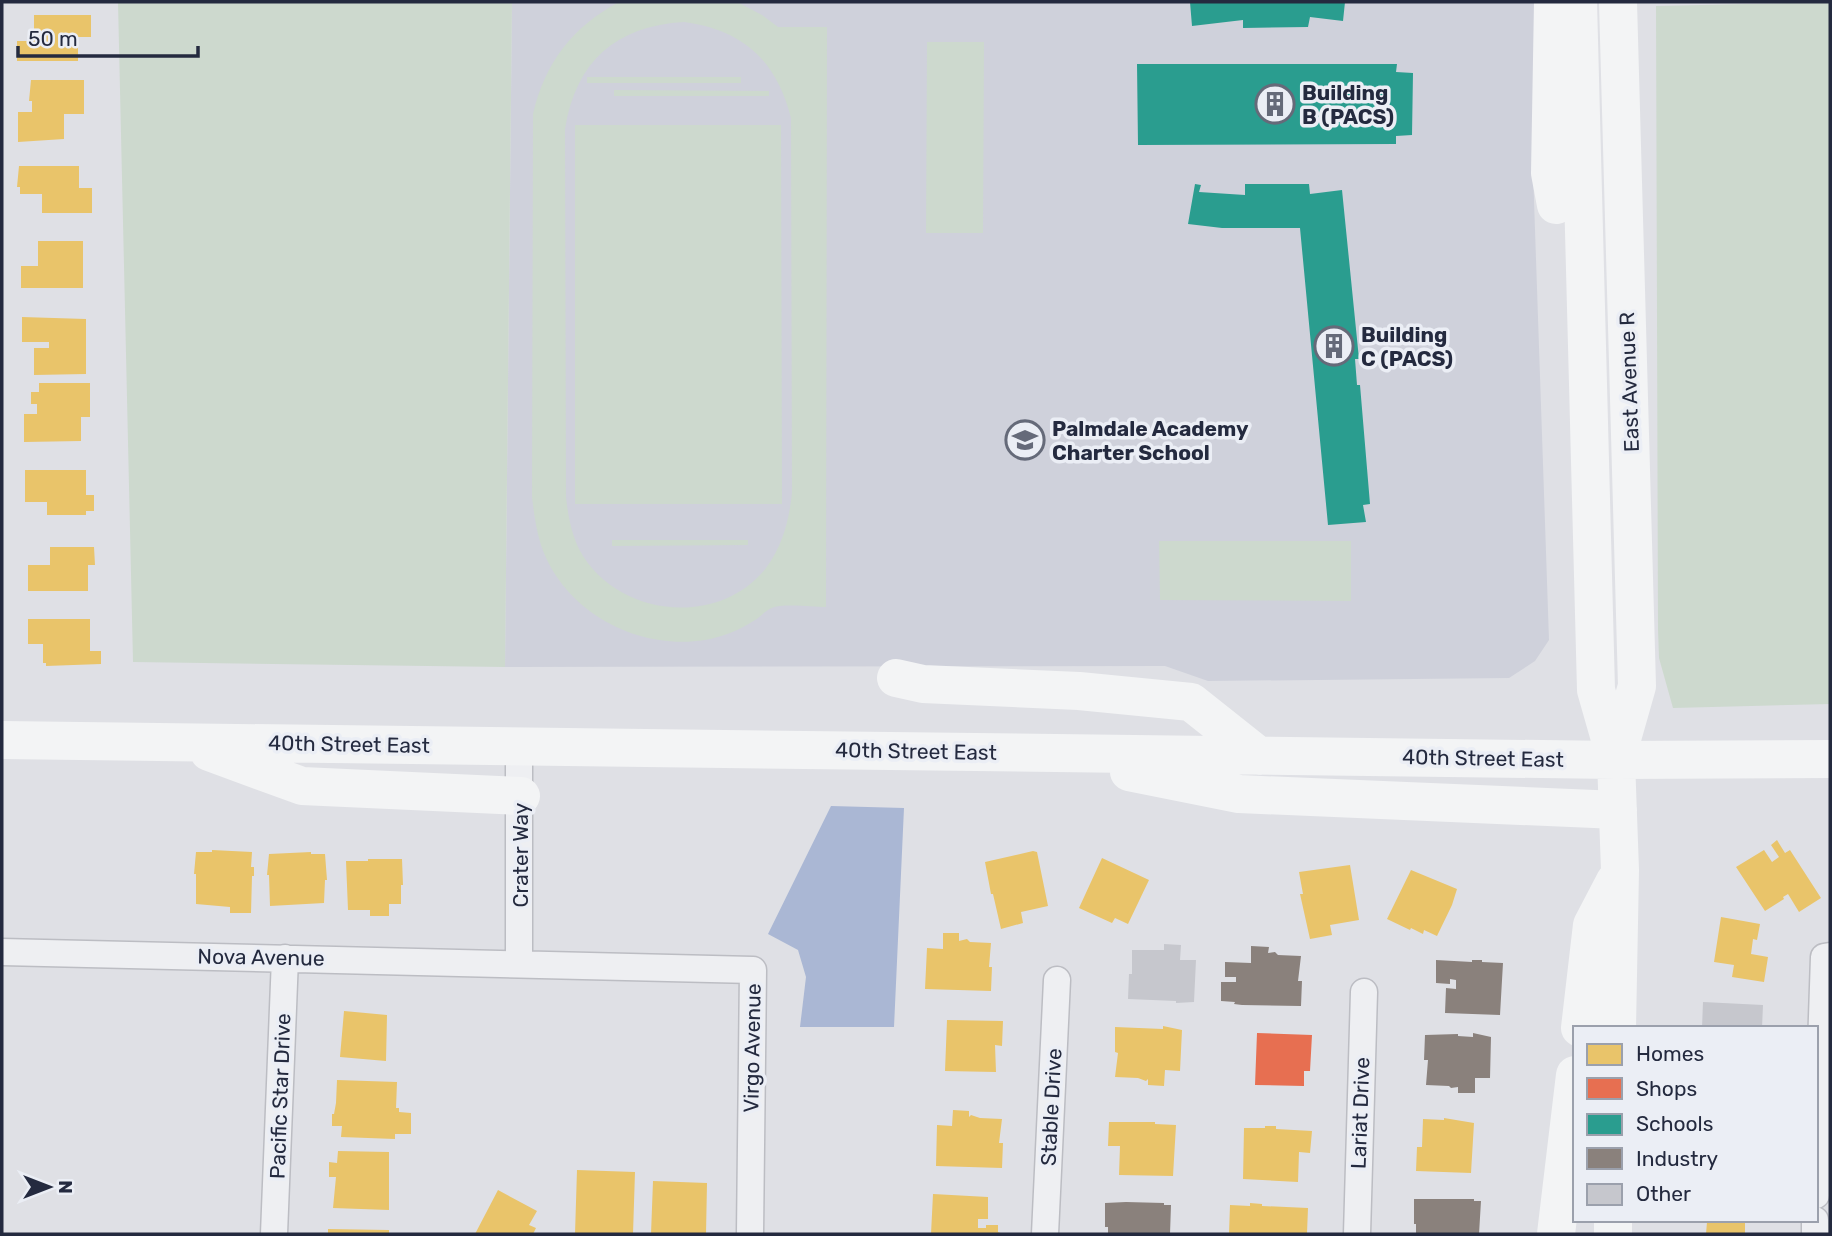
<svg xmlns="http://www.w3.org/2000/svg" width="1832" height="1236" viewBox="0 0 1832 1236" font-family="Rubik,sans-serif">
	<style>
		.built { fill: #cfd1db }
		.green { fill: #cdd9ce; fill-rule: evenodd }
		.water { fill: #aab7d4 }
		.homes { fill: #e9c46a }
		.shops { fill: #e76f51 }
		.schools { fill: #2a9d8f }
		.industry { fill: #8a817c }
		.building { fill: #c6c7cd }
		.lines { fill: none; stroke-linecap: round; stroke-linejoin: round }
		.minor-casing { stroke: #bcbdc3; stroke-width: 29 }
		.minor { stroke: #eeeff2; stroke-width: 26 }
		.secondary { stroke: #f3f4f5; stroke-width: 38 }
		.labels { text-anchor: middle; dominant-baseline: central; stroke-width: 7; stroke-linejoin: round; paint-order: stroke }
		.poi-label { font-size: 21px; font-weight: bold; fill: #242a3f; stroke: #ebeef5; text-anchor: start }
		.street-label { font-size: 21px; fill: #242a3f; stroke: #ebeef5 }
	</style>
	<rect width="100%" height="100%" fill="#dfe0e5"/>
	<path class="built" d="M 512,2 L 1538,2 L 1533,171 L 1549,640 L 1535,661 L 1509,678 L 1208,681 L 1165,666 L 505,667 Z"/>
	<path class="green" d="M 118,2 L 512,2 L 505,667 L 133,662 Z
		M 619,2 L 737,2 L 762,15 L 778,27 L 827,27 L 826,607 C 813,607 783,603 772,608 C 766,610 760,617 755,620 C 740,630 722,637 705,640 C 637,651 563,611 541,545 C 536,529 534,514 532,497 L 533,114 C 545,63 572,27 619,2 ZM 684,22 C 743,30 776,60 791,118 L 792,493 C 789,520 783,545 766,568 C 718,629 615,617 579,549 C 571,532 568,515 566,497 L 565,129 C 576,61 616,26 684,22 Z
		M 1830,2 L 1830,704 L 1673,708 L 1659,658 L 1658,629 L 1656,6 Z
		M 927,42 L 984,42 L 983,233 L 926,233 Z
		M 587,77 L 741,77 L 741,83 L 587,83 Z
		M 614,90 L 769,91 L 769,96 L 614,96 Z
		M 575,125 L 781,125 L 782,504 L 575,504 Z
		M 748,540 L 748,545 L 612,546 L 612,540 Z
		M 1159,541 L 1351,541 L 1351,601 L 1160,600 Z"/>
	<path class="water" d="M 831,806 L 904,808 L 894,1027 L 800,1027 L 806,977 L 798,950 L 768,934 Z"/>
	<path class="homes" d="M 34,15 L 91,15 L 91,37 L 78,37 L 78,61 L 17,61 L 17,41 L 34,41 Z
		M 31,80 L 84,80 L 84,114 L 64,114 L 64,139 L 18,142 L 18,112 L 32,112 L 32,101 L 29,101 Z
		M 19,166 L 79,166 L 79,188 L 92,188 L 92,213 L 42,213 L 42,194 L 20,194 L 20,187 L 17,187 Z
		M 38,241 L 83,241 L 83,288 L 21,288 L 21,266 L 38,266 Z
		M 22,317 L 86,319 L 86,374 L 34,375 L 34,348 L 49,348 L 49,342 L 22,342 Z
		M 39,383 L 90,383 L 90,417 L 81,417 L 81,441 L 24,442 L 24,414 L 37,414 L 37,404 L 31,404 L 31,392 L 39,392 Z
		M 25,470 L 86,470 L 86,495 L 94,495 L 94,511 L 86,511 L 86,515 L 47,515 L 47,502 L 25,502 Z
		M 50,547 L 94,547 L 95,565 L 88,565 L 88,591 L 28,591 L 28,565 L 50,565 Z
		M 28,619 L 90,619 L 90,651 L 101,651 L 101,664 L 46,666 L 46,663 L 43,663 L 43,644 L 28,644 Z
		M 1777,840 L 1785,853 L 1790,850 L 1821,898 L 1799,912 L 1788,894 L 1783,897 L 1784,899 L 1765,911 L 1736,867 L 1764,850 L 1772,862 L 1779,857 L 1771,845 Z
		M 212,850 L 252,852 L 251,867 L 254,867 L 254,876 L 252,876 L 251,913 L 230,913 L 230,907 L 196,904 L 196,874 L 194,874 L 196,852 L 212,852 Z
		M 1033,851 L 1037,852 L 1048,906 L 1021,912 L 1023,923 L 1001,929 L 993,894 L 991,894 L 985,862 Z
		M 311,852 L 311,854 L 325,854 L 327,880 L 325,880 L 324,903 L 270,906 L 269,875 L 267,875 L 269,854 Z
		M 1102,858 L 1149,880 L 1128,924 L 1115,918 L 1112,923 L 1079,908 Z
		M 368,859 L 402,859 L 403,885 L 401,885 L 401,904 L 389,904 L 389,916 L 370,916 L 370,910 L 348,910 L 346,861 L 368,861 Z
		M 1350,865 L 1359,920 L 1330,925 L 1332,935 L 1310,939 L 1300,894 L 1303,894 L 1299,872 Z
		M 1411,870 L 1457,889 L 1452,905 L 1437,936 L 1424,930 L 1423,934 L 1411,928 L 1410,930 L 1387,919 Z
		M 1721,917 L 1760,924 L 1757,940 L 1753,939 L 1751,954 L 1768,957 L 1764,982 L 1732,977 L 1734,965 L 1714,962 Z
		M 943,933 L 959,933 L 959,941 L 967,939 L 970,942 L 991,943 L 989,967 L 992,967 L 991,991 L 925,989 L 927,948 L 943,949 Z
		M 344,1011 L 387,1015 L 386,1061 L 340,1057 Z
		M 947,1020 L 1003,1021 L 1002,1046 L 995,1045 L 996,1072 L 945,1071 Z
		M 1163,1026 L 1182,1030 L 1180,1071 L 1165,1070 L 1164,1086 L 1148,1085 L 1148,1079 L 1146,1081 L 1138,1078 L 1115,1077 L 1118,1053 L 1115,1052 L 1115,1027 L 1163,1029 Z
		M 337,1080 L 397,1082 L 396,1108 L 399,1108 L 399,1112 L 411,1113 L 411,1134 L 395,1134 L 395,1139 L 341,1137 L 342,1126 L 332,1126 L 332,1114 L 334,1114 L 336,1103 Z
		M 953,1110 L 969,1111 L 969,1117 L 971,1115 L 980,1118 L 1002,1119 L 999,1143 L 1003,1143 L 1002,1168 L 936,1166 L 937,1125 L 952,1126 Z
		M 1444,1118 L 1474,1123 L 1471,1173 L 1416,1171 L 1417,1147 L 1422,1147 L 1423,1119 L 1444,1120 Z
		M 1109,1122 L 1155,1122 L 1155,1124 L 1176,1125 L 1173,1176 L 1119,1175 L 1120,1146 L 1108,1146 Z
		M 1265,1126 L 1276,1126 L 1276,1129 L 1312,1131 L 1310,1153 L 1299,1152 L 1298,1182 L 1243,1179 L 1244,1128 L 1265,1128 Z
		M 338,1151 L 389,1152 L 389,1210 L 333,1208 L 336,1177 L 329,1177 L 329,1162 L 337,1163 Z
		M 577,1170 L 635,1172 L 633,1234 L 575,1234 Z
		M 653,1181 L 707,1183 L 706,1234 L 651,1234 Z
		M 498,1190 L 537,1211 L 529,1225 L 536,1228 L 533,1234 L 475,1234 Z
		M 933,1194 L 988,1197 L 988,1219 L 978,1219 L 978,1228 L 986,1228 L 986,1225 L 998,1225 L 998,1232 L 1003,1234 L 931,1234 Z
		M 1250,1203 L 1262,1204 L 1262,1206 L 1308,1208 L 1307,1233 L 1229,1234 L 1230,1205 L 1250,1206 Z
		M 1707,1222 L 1745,1223 L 1745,1234 L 1706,1234 Z
		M 328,1229 L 389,1230 L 389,1234 L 328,1234 Z"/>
	<path class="shops" d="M 1257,1033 L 1312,1035 L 1310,1071 L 1304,1071 L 1304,1086 L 1255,1085 Z"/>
	<path class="schools" d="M 1190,2 L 1345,2 L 1343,21 L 1310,17 L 1308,27 L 1243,28 L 1243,20 L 1192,26 Z
		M 1137,64 L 1397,64 L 1396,72 L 1413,73 L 1412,135 L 1396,136 L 1396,144 L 1138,145 Z
		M 1195,184 L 1201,185 L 1199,192 L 1245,195 L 1245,184 L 1309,184 L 1310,194 L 1342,190 L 1359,359 L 1355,359 L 1357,385 L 1360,385 L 1370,504 L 1363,505 L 1366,522 L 1328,525 L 1300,228 L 1222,228 L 1188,224 Z"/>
	<path class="industry" d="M 1251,946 L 1269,947 L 1268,953 L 1275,952 L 1278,955 L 1301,956 L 1298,981 L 1302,981 L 1301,1006 L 1242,1005 L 1234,1004 L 1235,1002 L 1221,1001 L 1221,982 L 1236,982 L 1236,977 L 1225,977 L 1225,962 L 1251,963 Z
		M 1436,960 L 1472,962 L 1472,960 L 1482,960 L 1482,962 L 1503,963 L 1500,1015 L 1445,1013 L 1446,988 L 1456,989 L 1456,980 L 1450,979 L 1450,984 L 1436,983 Z
		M 1473,1033 L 1491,1037 L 1490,1078 L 1475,1078 L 1475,1093 L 1458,1093 L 1458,1087 L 1451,1088 L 1449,1086 L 1426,1085 L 1428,1060 L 1424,1060 L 1425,1035 L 1458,1034 L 1458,1036 L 1473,1037 Z
		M 1414,1199 L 1474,1199 L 1474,1201 L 1481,1201 L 1479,1234 L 1416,1234 L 1416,1224 L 1414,1224 Z
		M 1126,1202 L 1164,1203 L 1164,1205 L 1171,1205 L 1170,1234 L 1108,1234 L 1108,1227 L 1105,1227 L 1105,1203 Z"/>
	<path class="building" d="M 1164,944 L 1181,945 L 1180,960 L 1196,960 L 1194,1002 L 1176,1003 L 1176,1001 L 1128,999 L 1129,974 L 1132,974 L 1132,950 L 1164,950 Z
		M 1703,1002 L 1763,1005 L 1762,1028 L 1702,1028 Z"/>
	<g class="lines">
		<g class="minor-casing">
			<path id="minor" d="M 519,746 L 519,964
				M 2,952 L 753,970 L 750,1234
				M 1816,1195 L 1824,957 L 1830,956
				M 274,1234 L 285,958
				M 1045,1234 L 1057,980
				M 1357,1234 L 1364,992
				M 1815,1234 L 1815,1220"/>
		</g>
		<use href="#minor" class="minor"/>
		<path class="secondary" d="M 1553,2 L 1550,173 L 1556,205
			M 1578,2 L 1596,690 L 1616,760 L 1620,870 L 1617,1028
			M 896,678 L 923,684 L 1079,691 L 1191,702 L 1259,756
			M 2,740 L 1616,760 L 1830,759
			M 209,752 L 302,786 L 521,796
			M 1616,760 L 1637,686 L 1618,2
			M 1129,772 L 1239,794 L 1618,810
			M 1580,1028 L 1592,925 L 1615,881
			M 1556,1234 L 1575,1075
			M 1613,1234 L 1613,1220"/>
	</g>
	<defs>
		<g id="building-ring" transform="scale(2.0125)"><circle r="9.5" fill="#ebeef5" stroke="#656a79" stroke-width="1.5"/><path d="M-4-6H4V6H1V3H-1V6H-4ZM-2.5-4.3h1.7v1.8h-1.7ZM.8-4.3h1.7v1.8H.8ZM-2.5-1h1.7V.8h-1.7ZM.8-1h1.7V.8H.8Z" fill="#656a79"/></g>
		<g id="school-ring" transform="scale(2.0125)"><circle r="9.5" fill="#ebeef5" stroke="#656a79" stroke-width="1.5"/><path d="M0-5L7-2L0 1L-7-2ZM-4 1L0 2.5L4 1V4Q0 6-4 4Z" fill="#656a79"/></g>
	</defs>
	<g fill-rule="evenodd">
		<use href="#building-ring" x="1275" y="104"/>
		<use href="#building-ring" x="1334" y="346"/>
		<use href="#school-ring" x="1025" y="440"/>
	</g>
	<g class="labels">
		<g class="poi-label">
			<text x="1302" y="92">Building<tspan x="1302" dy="24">B (PACS)</tspan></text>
			<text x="1361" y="334">Building<tspan x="1361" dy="24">C (PACS)</tspan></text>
			<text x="1052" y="428">Palmdale Academy<tspan x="1052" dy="24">Charter School</tspan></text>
		</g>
		<g class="street-label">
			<text transform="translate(1629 382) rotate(-92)">East Avenue R</text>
			<text transform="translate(349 744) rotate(1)">40th Street East</text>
			<text transform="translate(916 751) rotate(1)">40th Street East</text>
			<text transform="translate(1483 758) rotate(1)">40th Street East</text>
			<text transform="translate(520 855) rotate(-90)">Crater Way</text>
			<text transform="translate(261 957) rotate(1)">Nova Avenue</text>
			<text transform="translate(752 1048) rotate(-89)">Virgo Avenue</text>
			<text transform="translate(280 1096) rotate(-88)">Pacific Star Drive</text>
			<text transform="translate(1051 1107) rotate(-87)">Stable Drive</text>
			<text transform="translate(1360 1113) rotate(-88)">Lariat Drive</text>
		</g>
	</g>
	<rect width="1832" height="1236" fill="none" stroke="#242a3f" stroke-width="7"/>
	<rect x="1573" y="1026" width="245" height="196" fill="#ebeef5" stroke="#9ba0ac" stroke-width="2"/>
	<rect x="1587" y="1044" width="35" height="21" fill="#e9c46a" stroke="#9ba0ac" stroke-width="2"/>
	<text x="1636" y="1061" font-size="21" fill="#242a3f">Homes</text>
	<rect x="1587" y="1078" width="35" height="21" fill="#e76f51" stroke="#9ba0ac" stroke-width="2"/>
	<text x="1636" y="1096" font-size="21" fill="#242a3f">Shops</text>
	<rect x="1587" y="1114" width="35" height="21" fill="#2a9d8f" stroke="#9ba0ac" stroke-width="2"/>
	<text x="1636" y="1131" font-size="21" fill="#242a3f">Schools</text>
	<rect x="1587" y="1148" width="35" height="21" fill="#8a817c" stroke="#9ba0ac" stroke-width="2"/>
	<text x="1636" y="1166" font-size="21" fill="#242a3f">Industry</text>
	<rect x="1587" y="1184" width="35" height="21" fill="#c6c7cd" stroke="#9ba0ac" stroke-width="2"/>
	<text x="1636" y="1201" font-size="21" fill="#242a3f">Other</text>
	<g transform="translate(49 1187) rotate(90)" stroke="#ebeef5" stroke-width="5" paint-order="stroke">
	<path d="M0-5L12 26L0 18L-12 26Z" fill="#242a3f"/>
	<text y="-10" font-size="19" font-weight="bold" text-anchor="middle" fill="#242a3f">N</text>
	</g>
	<path d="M18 46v10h180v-10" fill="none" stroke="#242a3f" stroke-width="3.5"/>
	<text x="28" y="46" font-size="21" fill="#242a3f" stroke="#ebeef5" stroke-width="5" paint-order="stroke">50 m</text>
</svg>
